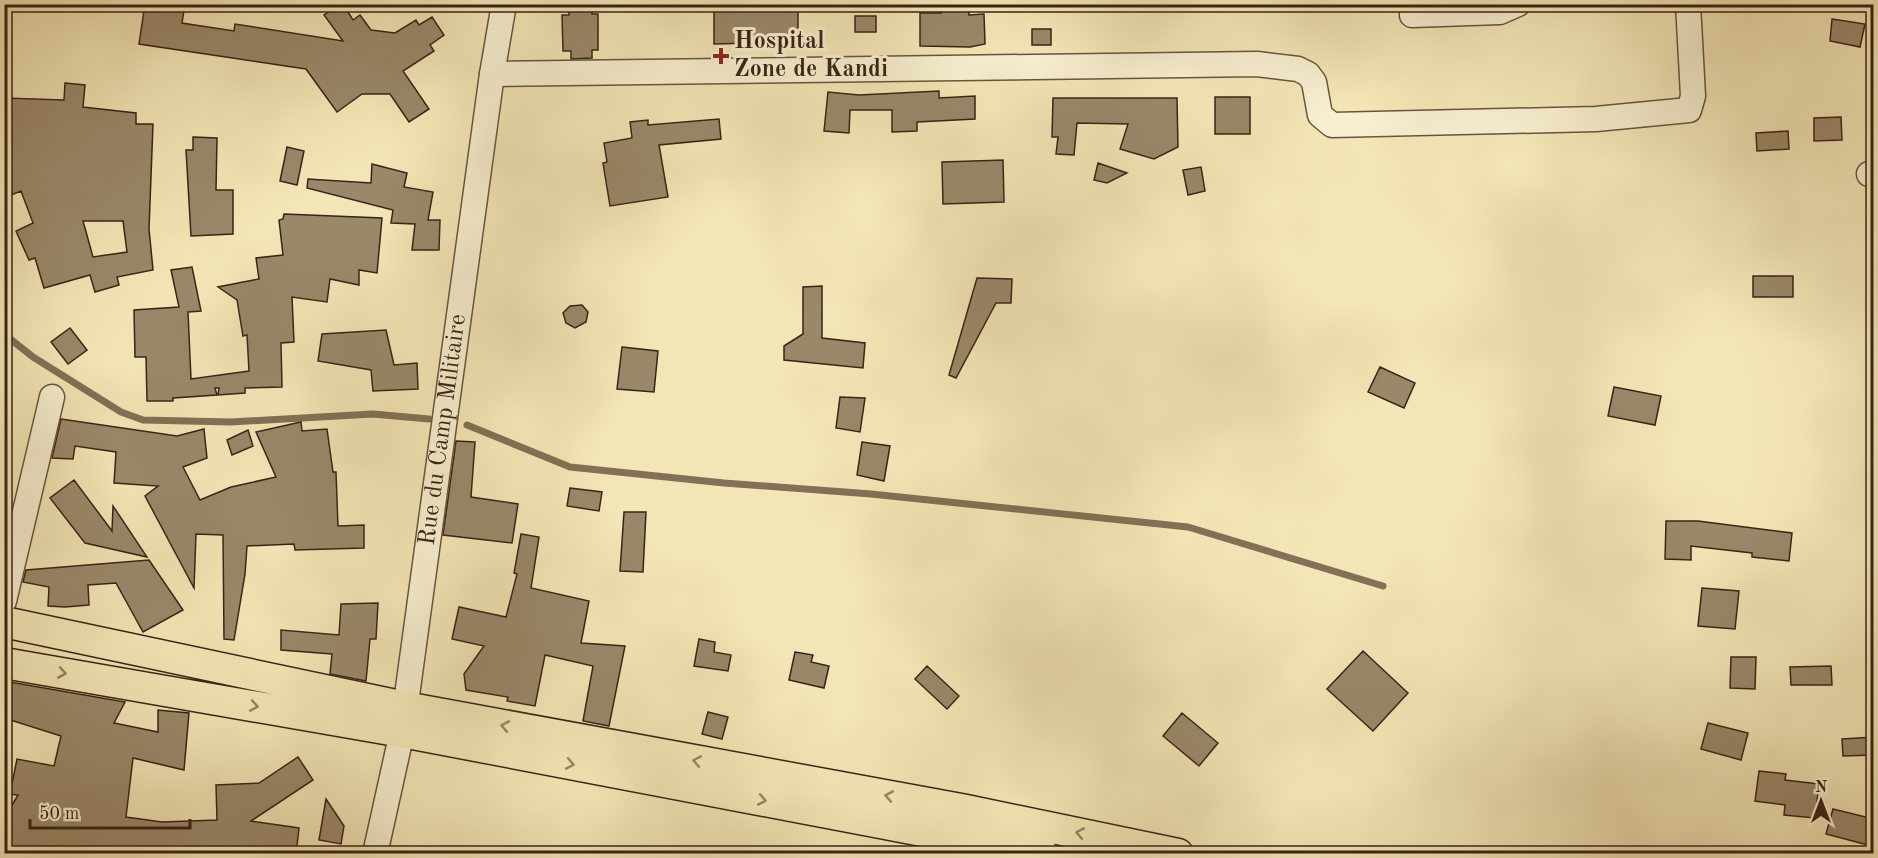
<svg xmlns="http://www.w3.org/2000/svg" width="1878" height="858" viewBox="0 0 1878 858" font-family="'Old Standard TT',serif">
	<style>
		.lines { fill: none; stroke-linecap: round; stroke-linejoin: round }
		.stream { stroke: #837056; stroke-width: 7 }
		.building { fill: #9a886a; stroke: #392317; stroke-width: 1.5; fill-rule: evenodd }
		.minor-casing { stroke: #68543f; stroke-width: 27 }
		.major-casing { stroke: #392317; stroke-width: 33 }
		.minor { stroke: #f7efd0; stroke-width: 24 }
		.major { stroke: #f3e6b6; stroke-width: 30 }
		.oneway { stroke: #968466 }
		.poi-dot { fill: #8f2418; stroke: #f7efd0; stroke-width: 2 }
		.labels { text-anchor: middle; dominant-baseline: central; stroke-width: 6; stroke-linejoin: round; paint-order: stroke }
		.poi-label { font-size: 24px; font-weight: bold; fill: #392317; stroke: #f7efd0; text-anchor: start }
		.street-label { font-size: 24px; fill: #392317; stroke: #f7efd0 }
	</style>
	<rect width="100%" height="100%" fill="#f3e6b6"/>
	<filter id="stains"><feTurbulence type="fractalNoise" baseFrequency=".00333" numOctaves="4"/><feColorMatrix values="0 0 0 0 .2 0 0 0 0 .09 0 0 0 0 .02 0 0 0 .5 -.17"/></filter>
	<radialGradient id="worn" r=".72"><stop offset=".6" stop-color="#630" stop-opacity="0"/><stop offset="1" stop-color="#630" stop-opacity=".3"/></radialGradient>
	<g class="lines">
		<path class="stream" d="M 4,334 L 33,357 L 121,412 L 143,420 L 231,422 L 373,414 L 429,419
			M 467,425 L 570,467 L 724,483 L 871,494 L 1188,527 L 1383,586"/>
	</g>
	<path class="building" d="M 145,4 L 185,4 L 182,23 L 234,31 L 235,24 L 343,41 L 324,15 L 340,4 L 343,4 L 353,20 L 360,15 L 371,30 L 395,33 L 416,20 L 419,25 L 432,17 L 444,35 L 430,45 L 434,51 L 403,71 L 429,109 L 409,122 L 390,94 L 362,94 L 337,112 L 306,69 L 139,44 Z
		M 569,4 L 592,4 L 592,14 L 598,14 L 598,50 L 592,50 L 592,58 L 571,59 L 571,51 L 563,51 L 562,15 L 569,15 Z
		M 798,7 L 798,42 L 714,44 L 714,9 Z
		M 941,10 L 969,10 L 969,15 L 984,14 L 985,44 L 970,47 L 920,46 L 920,13 L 941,13 Z
		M 855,16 L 876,16 L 876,32 L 855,32 Z
		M 1832,19 L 1865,24 L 1860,47 L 1830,41 Z
		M 1032,29 L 1051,29 L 1051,45 L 1032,45 Z
		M 65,83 L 85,85 L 83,107 L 136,113 L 136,124 L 153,124 L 149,229 L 153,270 L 117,277 L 119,285 L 95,292 L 90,275 L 44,288 L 35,258 L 29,260 L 16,231 L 33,223 L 21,191 L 4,198 L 4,98 L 64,100 ZM 83,221 L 123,221 L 127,252 L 93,257 Z
		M 939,91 L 939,98 L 975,96 L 975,119 L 917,122 L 917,131 L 892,132 L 892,110 L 850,110 L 849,133 L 824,131 L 828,92 L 859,95 Z
		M 1215,97 L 1250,97 L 1250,134 L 1215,134 Z
		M 1053,98 L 1177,98 L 1178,147 L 1154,159 L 1120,149 L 1128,124 L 1077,123 L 1074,155 L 1056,154 L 1058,137 L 1052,137 Z
		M 1841,117 L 1842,140 L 1814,141 L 1814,118 Z
		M 719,119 L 721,139 L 659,145 L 668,197 L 610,206 L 603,163 L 607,162 L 604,143 L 632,138 L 630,122 L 648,120 L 648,125 Z
		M 1788,131 L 1789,149 L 1757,151 L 1756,133 Z
		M 193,137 L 217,138 L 216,190 L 233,190 L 233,234 L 191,236 L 186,150 L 193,150 Z
		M 287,147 L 304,151 L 297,185 L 280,181 Z
		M 1003,160 L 1004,202 L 943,204 L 942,162 Z
		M 1098,163 L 1127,173 L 1107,183 L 1094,180 Z
		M 372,164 L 407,173 L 404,187 L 433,192 L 428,220 L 440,220 L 439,250 L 412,250 L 415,224 L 391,223 L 393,210 L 307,188 L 308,179 L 371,183 Z
		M 1201,167 L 1205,191 L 1188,195 L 1183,170 Z
		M 284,214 L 382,218 L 377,273 L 359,270 L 359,285 L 330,279 L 327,302 L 292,297 L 294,342 L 281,343 L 282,387 L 245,388 L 245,393 L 218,395 L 219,388 L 215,388 L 217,395 L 173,398 L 173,401 L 147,401 L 146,357 L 135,357 L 134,310 L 179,307 L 171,270 L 192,267 L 201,311 L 188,312 L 191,379 L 249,371 L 247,335 L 243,336 L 237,300 L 218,287 L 259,279 L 256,258 L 283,255 L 279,220 L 283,219 Z
		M 1753,276 L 1793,276 L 1793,297 L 1753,297 Z
		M 977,278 L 1012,279 L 1011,303 L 996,303 L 956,378 L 949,375 Z
		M 822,286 L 822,338 L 865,343 L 863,368 L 784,360 L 784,346 L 803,334 L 803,287 Z
		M 582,305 L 588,312 L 586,322 L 575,328 L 566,323 L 563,313 L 570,306 Z
		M 70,328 L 87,350 L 68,364 L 51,342 Z
		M 386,330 L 394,365 L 417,363 L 418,389 L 373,391 L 371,370 L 318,361 L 322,334 Z
		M 622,347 L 658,351 L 654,392 L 617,389 Z
		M 1380,367 L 1415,383 L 1404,408 L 1368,392 Z
		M 1614,387 L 1661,396 L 1655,425 L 1608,416 Z
		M 840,397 L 865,398 L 860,432 L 836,428 Z
		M 61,419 L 177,436 L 204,429 L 207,458 L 183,467 L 200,500 L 231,487 L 276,477 L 256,432 L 301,422 L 302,431 L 327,429 L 333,472 L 336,472 L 338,526 L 364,525 L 364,548 L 295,550 L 294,544 L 247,546 L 245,574 L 234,640 L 224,639 L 223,535 L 196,534 L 194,588 L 145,496 L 158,486 L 114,483 L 116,452 L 75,446 L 73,459 L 52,458 Z
		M 248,430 L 253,446 L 232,455 L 227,440 Z
		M 456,441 L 475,442 L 471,497 L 518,504 L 512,543 L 443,535 Z
		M 862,442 L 890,446 L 884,481 L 857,475 Z
		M 74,480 L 112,531 L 113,506 L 147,557 L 85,543 L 50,498 Z
		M 570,488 L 602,492 L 599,511 L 567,506 Z
		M 624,512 L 646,512 L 643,572 L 620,571 Z
		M 1666,521 L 1698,521 L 1792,533 L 1789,561 L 1752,557 L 1752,553 L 1691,546 L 1691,560 L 1665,559 Z
		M 521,534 L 539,537 L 531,588 L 589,601 L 581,643 L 625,646 L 609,726 L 583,721 L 593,666 L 545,655 L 535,706 L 507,701 L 508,697 L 466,690 L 464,674 L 484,646 L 452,639 L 459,607 L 506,617 L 517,574 L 514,573 Z
		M 149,560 L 183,610 L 143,632 L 116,583 L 88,585 L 89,605 L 65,607 L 48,606 L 49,587 L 23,582 L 26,570 Z
		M 1702,588 L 1739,591 L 1735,629 L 1698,626 Z
		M 378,603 L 376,639 L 370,639 L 366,681 L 330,674 L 332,654 L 281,650 L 281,630 L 339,635 L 341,604 Z
		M 699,639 L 715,642 L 714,652 L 731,655 L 728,671 L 694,666 Z
		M 1363,651 L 1408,693 L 1373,731 L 1327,689 Z
		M 795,652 L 813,655 L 811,662 L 829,666 L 824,688 L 789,680 Z
		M 1731,657 L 1756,657 L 1755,689 L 1730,688 Z
		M 927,666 L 959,696 L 947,709 L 915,679 Z
		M 1831,666 L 1832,685 L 1791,685 L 1790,667 Z
		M 4,681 L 125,702 L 114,723 L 158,732 L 158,710 L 189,713 L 184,770 L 133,758 L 126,817 L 162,822 L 217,820 L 216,785 L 259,783 L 298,757 L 313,780 L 251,821 L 299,828 L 296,854 L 24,854 L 4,843 L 4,819 L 18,795 L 10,794 L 17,759 L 54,766 L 61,736 L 4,718 Z
		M 708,712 L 728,717 L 722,739 L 702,734 Z
		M 1182,713 L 1218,743 L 1199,766 L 1163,736 Z
		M 1708,723 L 1748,733 L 1741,760 L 1701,749 Z
		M 1874,737 L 1874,755 L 1843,756 L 1842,739 Z
		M 1759,771 L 1786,774 L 1785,780 L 1819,784 L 1815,818 L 1784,815 L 1785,805 L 1755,801 Z
		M 326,799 L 344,826 L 341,844 L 319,840 Z
		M 1833,809 L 1874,819 L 1868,845 L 1826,834 Z"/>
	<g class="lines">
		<g class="minor-casing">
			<g id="minor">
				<path d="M 1412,15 L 1500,12 L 1518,4"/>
				<path d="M 492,74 L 1257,64 L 1298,69 L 1308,74 L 1314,82 L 1320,115 L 1332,125 L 1596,119 L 1689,110 L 1693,96 L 1688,4"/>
				<path d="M 1869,174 L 1874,175"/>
				<path d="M 4,601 L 52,397"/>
				<path id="s1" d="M 375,854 L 402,732 L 492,74 L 504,4"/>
			</g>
		</g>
		<g class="major-casing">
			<path id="major" d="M 4,622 L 405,707 L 961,809 L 1178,854
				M 4,663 L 402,732 L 1043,854"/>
		</g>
		<use href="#minor" class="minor"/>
		<use href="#major" class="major"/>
	</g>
	<defs><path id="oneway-chevron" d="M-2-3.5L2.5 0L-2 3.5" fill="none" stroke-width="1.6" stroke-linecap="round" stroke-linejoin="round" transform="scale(1.5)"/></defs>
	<g class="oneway">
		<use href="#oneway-chevron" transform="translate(62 673) rotate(10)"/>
		<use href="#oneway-chevron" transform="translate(254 706) rotate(10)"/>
		<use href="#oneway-chevron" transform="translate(505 726) rotate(-169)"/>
		<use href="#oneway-chevron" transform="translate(697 761) rotate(-169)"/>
		<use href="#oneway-chevron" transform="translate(570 764) rotate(11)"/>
		<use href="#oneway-chevron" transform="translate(889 796) rotate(-170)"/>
		<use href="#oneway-chevron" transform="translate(762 800) rotate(11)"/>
		<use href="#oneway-chevron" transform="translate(1080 833) rotate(-169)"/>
	</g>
	<path class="poi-dot" d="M718 47h6v6h6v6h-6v6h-6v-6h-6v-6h6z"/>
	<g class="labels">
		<g class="poi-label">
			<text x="734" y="42">Hospital<tspan x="734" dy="28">Zone de Kandi</tspan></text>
		</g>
		<g class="street-label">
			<text stroke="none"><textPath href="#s1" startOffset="430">Rue du Camp Militaire</textPath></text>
		</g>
	</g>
	<rect width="1878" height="858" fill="none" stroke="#f3e6b6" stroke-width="24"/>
	<rect x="6" y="6" width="1866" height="846" fill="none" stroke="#392317" stroke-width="3"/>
	<rect x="12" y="12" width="1854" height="834" fill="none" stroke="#392317" stroke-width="1.5"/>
	<g transform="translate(1821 801)" stroke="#f7efd0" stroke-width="4.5" paint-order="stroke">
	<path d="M0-4.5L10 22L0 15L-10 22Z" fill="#392317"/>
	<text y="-9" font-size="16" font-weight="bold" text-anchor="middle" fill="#392317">N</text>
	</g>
	<path d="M30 819v9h160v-9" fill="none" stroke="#392317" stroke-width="3"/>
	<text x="39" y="819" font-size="18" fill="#392317" stroke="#f7efd0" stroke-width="4.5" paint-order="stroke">50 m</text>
	<rect width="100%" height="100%" filter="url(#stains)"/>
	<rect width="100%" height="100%" fill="url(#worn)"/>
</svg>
